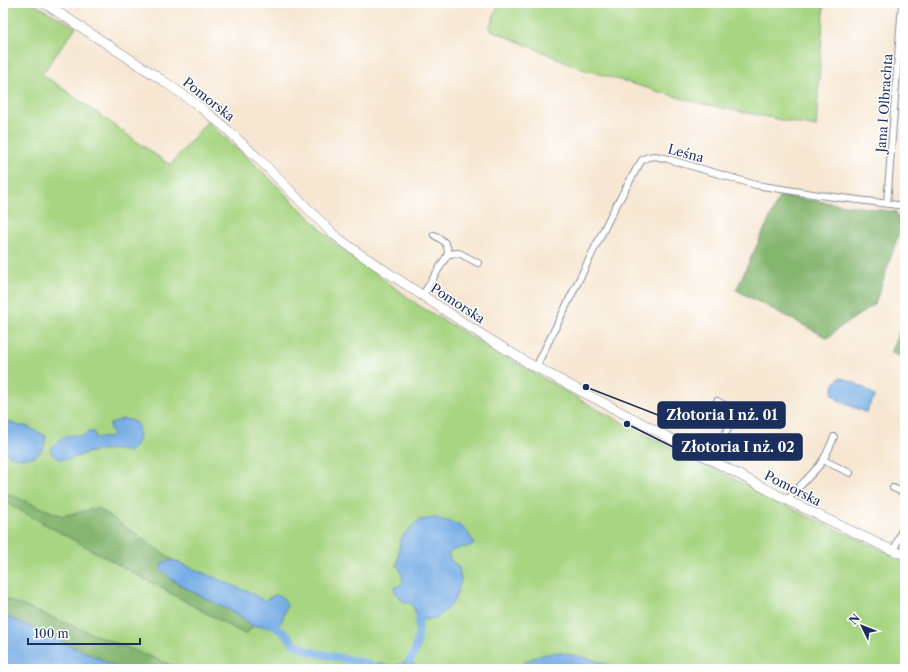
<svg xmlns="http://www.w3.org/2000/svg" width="908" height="672" viewBox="0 0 908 672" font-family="'Libre Caslon Text',serif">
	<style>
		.green { fill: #a7d582; stroke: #618270 }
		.forest { fill: #85b670; stroke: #507267 }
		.water { fill: #77ade5; stroke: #496ea2 }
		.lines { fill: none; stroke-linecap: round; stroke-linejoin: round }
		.canal { stroke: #77ade5; stroke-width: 8 }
		.street-casing { stroke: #898b98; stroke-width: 8 }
		.secondary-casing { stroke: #898b98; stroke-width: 10 }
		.street { stroke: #fff; stroke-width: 6 }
		.secondary { stroke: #fff; stroke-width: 9 }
		.labels { text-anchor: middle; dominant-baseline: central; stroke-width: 3; stroke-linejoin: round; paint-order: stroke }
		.street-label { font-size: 13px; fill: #1b2f5e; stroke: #fff }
		.leader { fill: none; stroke: #1b2f5e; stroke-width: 1.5 }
		.callout-dot { fill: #1b2f5e; stroke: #fff; stroke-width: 1.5 }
		.callout { fill: #1b2f5e; stroke: #1b2f5e; stroke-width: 1.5 }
		.callout-label { font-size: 14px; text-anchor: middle; font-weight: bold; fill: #fff }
	</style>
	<rect width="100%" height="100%" fill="#fff"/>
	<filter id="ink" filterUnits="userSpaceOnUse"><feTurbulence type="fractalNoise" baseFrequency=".025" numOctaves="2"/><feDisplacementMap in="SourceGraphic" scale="8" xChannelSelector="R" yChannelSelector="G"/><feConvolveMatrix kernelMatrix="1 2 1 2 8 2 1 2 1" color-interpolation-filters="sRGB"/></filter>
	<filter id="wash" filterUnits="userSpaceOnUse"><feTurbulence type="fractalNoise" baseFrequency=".012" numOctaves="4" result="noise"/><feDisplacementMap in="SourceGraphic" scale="16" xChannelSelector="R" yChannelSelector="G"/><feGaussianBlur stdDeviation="0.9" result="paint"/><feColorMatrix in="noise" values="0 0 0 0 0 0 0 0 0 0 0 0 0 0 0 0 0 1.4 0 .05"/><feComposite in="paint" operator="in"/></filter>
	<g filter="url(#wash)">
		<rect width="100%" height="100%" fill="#f7e7d2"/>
		<path class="green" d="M 3,3 L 32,3 L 76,27 L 42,74 L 170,165 L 207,122 L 259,168 L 338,246 L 421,307 L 513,361 L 602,412 L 807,516 L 905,560 L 905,669 L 3,669 Z
			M 499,3 L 824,3 L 816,127 L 698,103 L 582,69 L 489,29 Z"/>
		<path class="forest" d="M 780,196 L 896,212 L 901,227 L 875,304 L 839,328 L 828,338 L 736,290 Z
			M 905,318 L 905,358 L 891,353 Z
			M 3,492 L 62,516 L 98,508 L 173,560 L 163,563 L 171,580 L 193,592 L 239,615 L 253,626 L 246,635 L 3,501 Z
			M 3,598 L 181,669 L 122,669 L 3,615 Z"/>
		<path class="water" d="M 839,378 C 847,378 871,390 875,397 L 869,406 L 867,412 L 865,412 L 841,402 L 832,395 C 833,388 833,383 839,378 Z
			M 3,419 L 19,426 L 26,426 L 46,436 C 44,451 39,458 23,458 C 20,458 14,457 10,456 C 8,455 5,451 3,450 Z
			M 122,419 L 131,420 L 138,424 C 140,436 139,444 130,452 C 122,449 104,449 95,451 C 80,453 62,469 50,451 C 60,436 66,434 83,436 L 88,432 L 94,432 L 95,438 L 102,437 L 108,438 L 113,435 L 110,430 L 110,424 Z
			M 434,518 C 453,522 467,524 474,545 C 464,549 455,546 448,554 L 452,562 L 459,567 L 461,580 L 457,594 L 452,604 L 438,617 L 426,620 L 419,618 L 411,604 C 400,600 398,599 394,588 L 403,583 L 401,572 L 397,565 L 400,541 L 405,533 L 419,520 Z
			M 173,560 L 253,594 L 264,601 L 274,595 L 282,597 L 287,604 L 282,621 L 275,627 L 253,626 L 239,615 L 193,592 L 171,579 L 161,569 L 162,563 Z
			M 3,615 L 122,669 L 3,669 Z
			M 556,652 C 577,656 598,659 617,669 L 519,669 C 524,657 545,655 556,652 Z
			M 410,660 L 419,669 L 374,669 L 373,667 L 378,663 L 392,667 Z"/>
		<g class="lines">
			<path class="canal" d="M 275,627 L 287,635 L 294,644 L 302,647 L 308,651 L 365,663 L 373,667
				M 410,660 C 419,648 418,633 419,618"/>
		</g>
	</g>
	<g filter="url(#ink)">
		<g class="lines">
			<g class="street-casing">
				<path id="street" d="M 887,204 L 902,3
					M 448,254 L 459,253 L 478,263
					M 422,296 L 448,254 C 448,243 443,240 434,235
					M 536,367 L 612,213 L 637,168 L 642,160 L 648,157 L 655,156 L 668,159 L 756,185 L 819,195 L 905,206
					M 737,412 L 756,421
					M 711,460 L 737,412 L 717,401
					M 823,460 L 850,473
					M 893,488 L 905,493
					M 787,500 L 819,466 L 826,455 L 834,437
					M 894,550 L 905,522"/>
			</g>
			<g class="secondary-casing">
				<path id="secondary" d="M 44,3 L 162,80 L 195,103 L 221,124 L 258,158 L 333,234 L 360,254 L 473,329 L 528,363 L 787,500 L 885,547 L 905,555"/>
			</g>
			<use href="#street" class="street"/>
			<use href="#secondary" class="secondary"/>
		</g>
	</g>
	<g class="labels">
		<g class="street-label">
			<text transform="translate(209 99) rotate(38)">Pomorska</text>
			<text transform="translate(884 103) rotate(-86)">Jana I Olbrachta</text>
			<text transform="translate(686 153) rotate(15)">Leśna</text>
			<text transform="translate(458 303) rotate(33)">Pomorska</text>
			<text transform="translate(793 488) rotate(27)">Pomorska</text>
		</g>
	</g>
	<path class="leader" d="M586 387L658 415M627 424L673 447"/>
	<g class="callout-dot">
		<circle cx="586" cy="387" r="4"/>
		<circle cx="627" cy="424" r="4"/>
	</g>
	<g class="callout">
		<rect x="658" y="402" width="127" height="26" rx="4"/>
		<rect x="673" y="434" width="129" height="26" rx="4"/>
	</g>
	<g class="callout-label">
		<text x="722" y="420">Złotoria I nż. 01</text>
		<text x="738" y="452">Złotoria I nż. 02</text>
	</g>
	<rect width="908" height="672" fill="none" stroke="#fff" stroke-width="16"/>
	<g transform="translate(862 626) rotate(313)" stroke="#ffffff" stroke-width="3" paint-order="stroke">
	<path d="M0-3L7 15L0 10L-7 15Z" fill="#1b2f5e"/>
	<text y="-6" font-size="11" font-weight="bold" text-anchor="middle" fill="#1b2f5e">N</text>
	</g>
	<path d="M28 638v6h112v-6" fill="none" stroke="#1b2f5e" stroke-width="2"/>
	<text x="34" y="638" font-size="12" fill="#1b2f5e" stroke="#ffffff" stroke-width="3" paint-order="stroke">100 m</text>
</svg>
